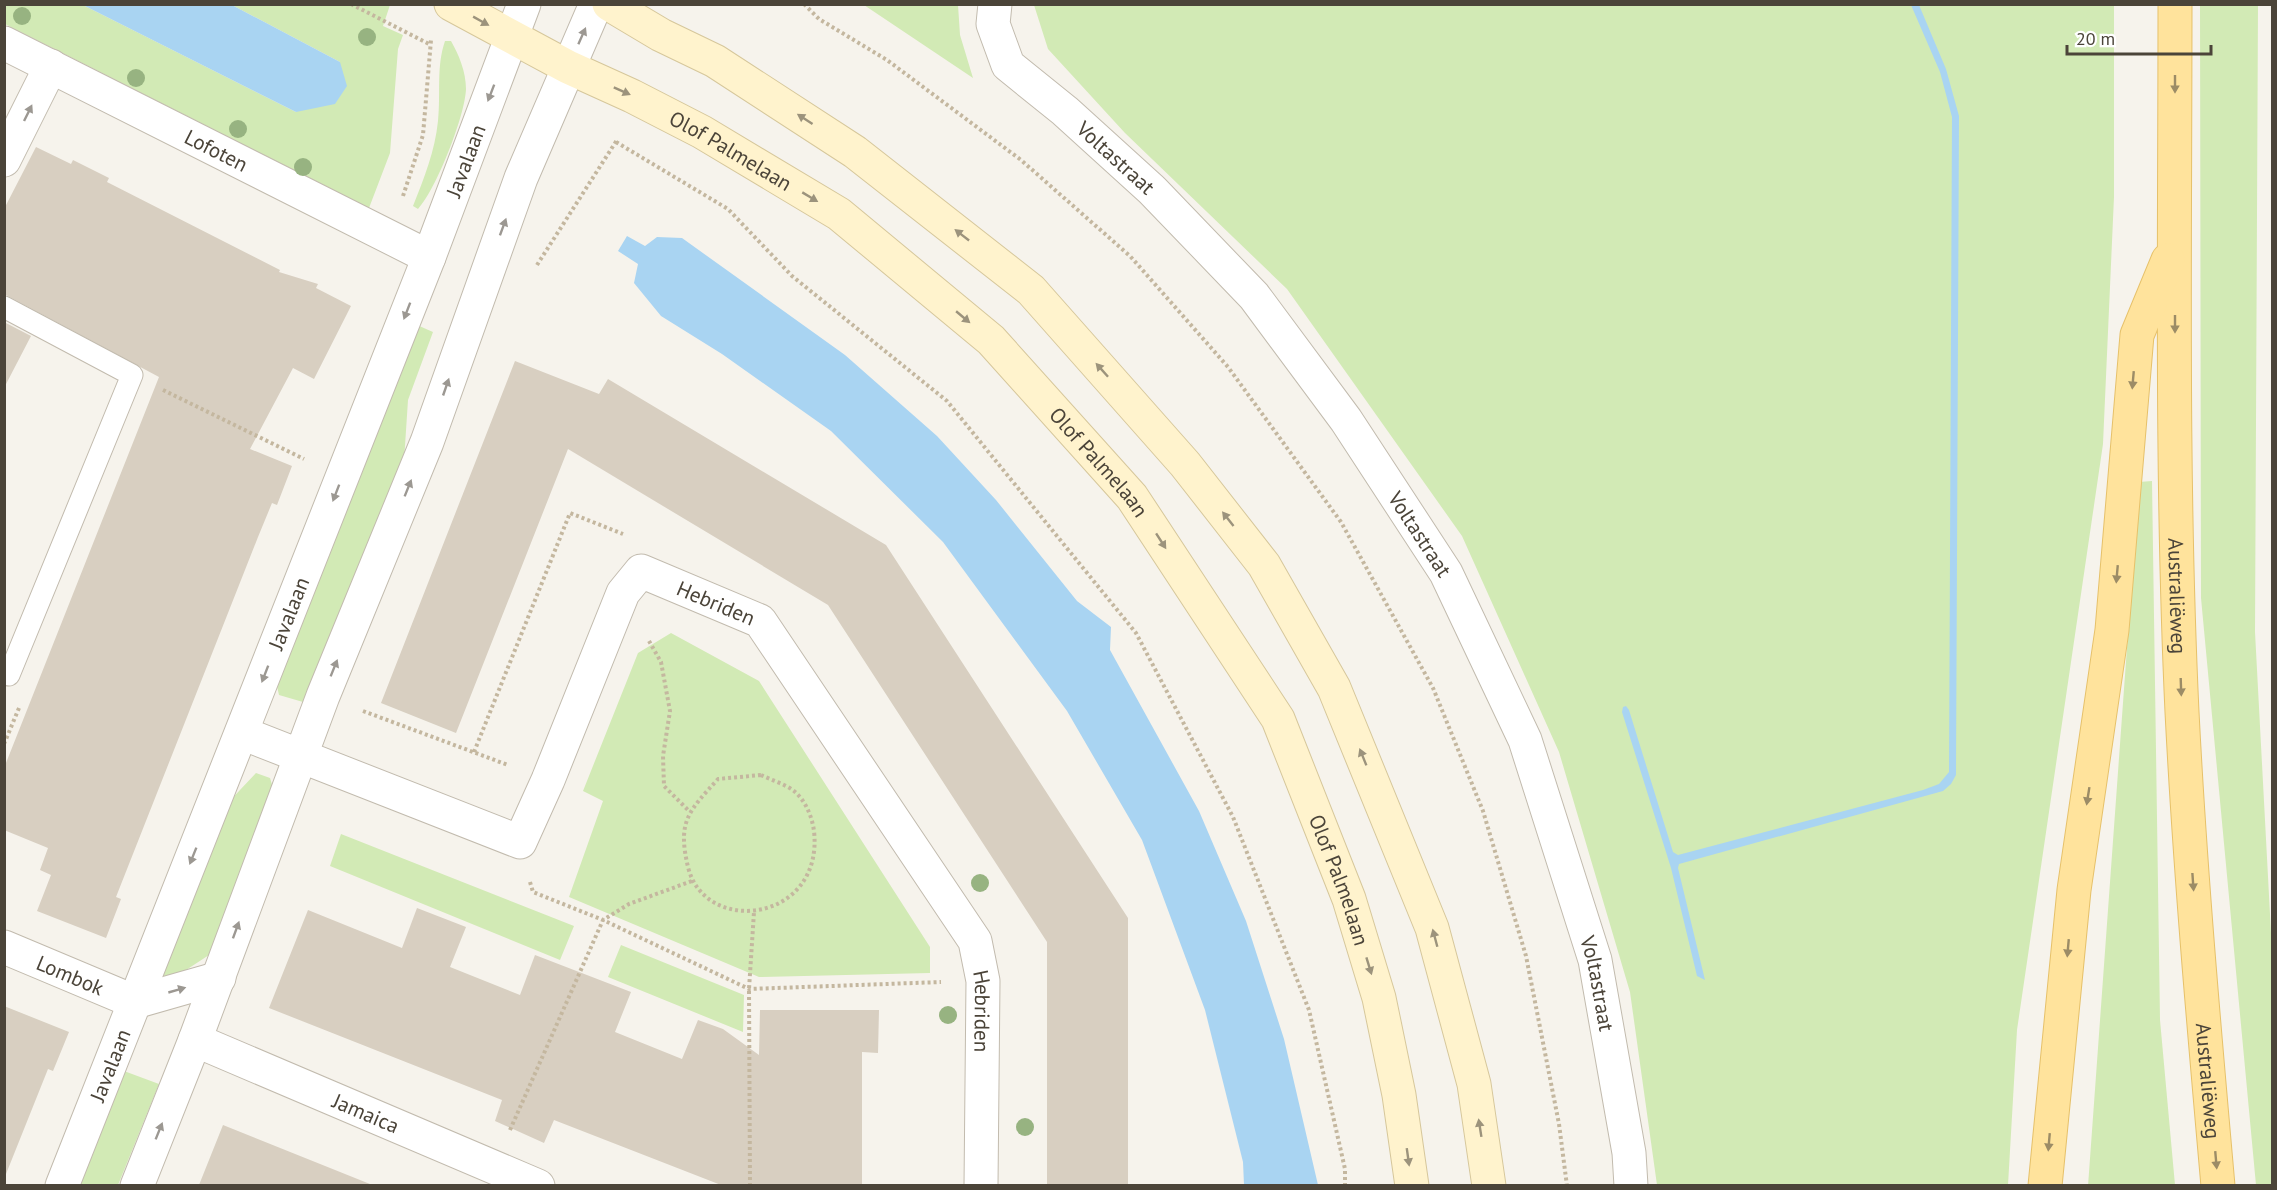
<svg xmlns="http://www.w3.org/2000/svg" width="2277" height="1190" viewBox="0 0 2277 1190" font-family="'PT Sans',sans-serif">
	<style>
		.green { fill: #d2eab5 }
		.water { fill: #a9d4f2 }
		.building { fill: #d8cfc1 }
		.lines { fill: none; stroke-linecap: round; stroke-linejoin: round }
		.lane-casing { stroke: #c2bbae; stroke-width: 23 }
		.street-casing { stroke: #c2bbae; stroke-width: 35 }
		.secondary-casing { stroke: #d6c79b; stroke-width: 35 }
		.primary-casing { stroke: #e6c16a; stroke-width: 35 }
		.path { stroke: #c4b79f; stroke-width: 4; stroke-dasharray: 3 3; stroke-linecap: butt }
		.lane { stroke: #fff; stroke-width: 21 }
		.street { stroke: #fff; stroke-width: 33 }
		.secondary { stroke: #fff3cd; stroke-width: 33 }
		.primary { stroke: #ffe39c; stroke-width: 33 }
		.tree { fill: #97b381 }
		.oneway { fill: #9c937c }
		.oneway2 { fill: #9c9892 }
		.oneway3 { fill: #9c8c66 }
		.labels { text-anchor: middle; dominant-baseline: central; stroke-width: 6; stroke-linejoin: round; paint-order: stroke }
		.street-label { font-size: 21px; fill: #4b4439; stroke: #fff }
	</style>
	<rect width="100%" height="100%" fill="#f6f3ec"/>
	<path class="green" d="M 4,5 L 83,5 L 296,112 L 340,62 L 232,5 L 390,5 L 383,26 L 403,35 L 398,49 L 390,153 L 369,208 L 5,24 Z
		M 864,5 L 958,5 L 960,35 L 973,78 Z
		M 1034,5 L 2114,5 L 2114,197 L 2103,444 L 2017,1030 L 2008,1185 L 1657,1185 L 1630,992 L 1559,752 L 1462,536 L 1287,289 L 1125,133 L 1048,49 Z
		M 2200,5 L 2258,5 L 2255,632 L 2272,952 L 2272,1185 L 2256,1185 L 2201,598 Z
		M 445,41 L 451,41 C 459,55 466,72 466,89 C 465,116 436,190 418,209 L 413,206 C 424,178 435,151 438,121 C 441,93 436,67 445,41 Z
		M 417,325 L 433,332 L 408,400 L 404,461 L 310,697 L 303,702 L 279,695 L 276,682 Z
		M 2152,481 L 2160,1020 L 2175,1185 L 2088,1186 L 2139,482 Z
		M 671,633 L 759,681 L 930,947 L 930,973 L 759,977 L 569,897 L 603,801 L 583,791 L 638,653 Z
		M 256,773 L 270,778 L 273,788 L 209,955 L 160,987 L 156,981 L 223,808 Z
		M 341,834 L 574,926 L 560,960 L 330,866 Z
		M 621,945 L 744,995 L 743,1032 L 608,977 Z
		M 124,1071 L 159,1084 L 118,1185 L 79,1186 Z"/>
	<path class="water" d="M 83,5 L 232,5 L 340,62 L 347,86 L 335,104 L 296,112 Z
		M 1911,5 L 1919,5 L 1946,69 L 1959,116 L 1956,775 L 1951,784 L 1943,791 L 1679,864 L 1678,868 L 1705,980 L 1697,976 L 1671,868 L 1622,712 L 1623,707 L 1626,706 L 1629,710 L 1673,852 L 1678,855 L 1923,790 L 1939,784 L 1949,772 L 1952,117 L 1940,72 Z
		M 627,236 L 645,246 L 657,237 L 682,238 L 845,355 L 937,436 L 996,500 L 1077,601 L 1111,627 L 1110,650 L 1199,811 L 1246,921 L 1284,1039 L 1318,1185 L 1244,1185 L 1243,1162 L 1205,1010 L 1142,840 L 1067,711 L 943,542 L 831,431 L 722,354 L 661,316 L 634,283 L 638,264 L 618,251 Z"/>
	<path class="building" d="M 36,147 L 71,164 L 73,160 L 109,178 L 107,182 L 280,270 L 279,272 L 318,284 L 316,288 L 351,306 L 314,379 L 293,368 L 250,449 L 292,466 L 277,505 L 272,503 L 258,537 L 144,826 L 116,897 L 121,899 L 106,938 L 37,911 L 51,875 L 40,870 L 48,848 L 4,830 L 4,768 L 159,377 L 4,294 L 4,209 Z
		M 4,322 L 31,336 L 4,388 Z
		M 515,361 L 599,394 L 608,379 L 886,545 L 1128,918 L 1128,1185 L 1047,1185 L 1047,942 L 828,605 L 568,449 L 456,733 L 381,703 Z
		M 417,908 L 466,927 L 450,967 L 520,995 L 535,955 L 631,992 L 615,1032 L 682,1059 L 698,1020 L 723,1029 L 759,1055 L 760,1010 L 879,1010 L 878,1053 L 862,1052 L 862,1185 L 721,1185 L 554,1120 L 544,1143 L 495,1121 L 502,1100 L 269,1008 L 308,910 L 402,948 Z
		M 4,1006 L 69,1032 L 53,1071 L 48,1069 L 6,1174 Z
		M 223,1125 L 370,1184 L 370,1185 L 199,1185 Z"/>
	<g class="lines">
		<g class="lane-casing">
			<path id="lane" d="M 4,307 L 132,375 L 9,675"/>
		</g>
		<g class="street-casing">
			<g id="street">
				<path id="s1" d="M 995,4 L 993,24 L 1008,65 L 1065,111 L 1152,190 L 1254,296 L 1346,420 L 1446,573 L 1525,740 L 1595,960 L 1629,1153 L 1631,1186"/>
				<path id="s2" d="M 4,43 L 429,257"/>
				<path d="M 4,160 L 51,66"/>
				<path id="s3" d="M 242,733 L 520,842 L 548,780 L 623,593 L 641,571 L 760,621 L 975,941 L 983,981 L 981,1186"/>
				<path id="s4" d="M 4,947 L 135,1002 L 219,978"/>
				<path id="s5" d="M 195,1040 L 538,1186"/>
				<path id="s6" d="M 62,1186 L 429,257 L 524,4"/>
				<path d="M 137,1186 L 195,1040 L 323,696 L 427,442 L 521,178 L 596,4"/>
			</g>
		</g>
		<g class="secondary-casing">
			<g id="secondary">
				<path id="s7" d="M 451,4 L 568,67 L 632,96 L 702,132 L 839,214 L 991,340 L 1132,497 L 1278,719 L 1349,899 L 1379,998 L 1399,1095 L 1412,1186"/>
				<path d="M 609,4 L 661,35 L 715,61 L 855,152 L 1031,290 L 1185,464 L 1264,565 L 1334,688 L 1432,928 L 1474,1084 L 1489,1186"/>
			</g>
		</g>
		<g class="primary-casing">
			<g id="primary">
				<path id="s8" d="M 2175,4 C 2175,240 2171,476 2182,712 C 2190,870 2204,1028 2218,1186"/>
				<path d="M 2045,1186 L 2074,890 L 2112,630 L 2137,335 L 2168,260"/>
			</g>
		</g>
		<path class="path" d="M 351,4 L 429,44
			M 804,4 L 819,19 L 887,60 L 1021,160 L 1130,256 L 1228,367 L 1341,522 L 1433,688 L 1483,811 L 1526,956 L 1559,1124 L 1567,1186
			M 616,142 L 728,209 L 792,276 L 947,401 L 1136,633 L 1233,817 L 1309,1010 L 1345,1169 L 1345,1186
			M 403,196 L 423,135 L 431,40
			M 537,265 L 617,140
			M 163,390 L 304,459
			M 649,641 L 661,662 L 670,711 L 663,756 L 664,786 L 689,811
			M 363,711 L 508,765
			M 4,744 L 19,708
			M 474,752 L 570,513 L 623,534
			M 761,775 C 771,780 785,784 794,791 C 806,801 812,817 814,831 C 824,922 705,937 688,867 C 677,821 689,811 718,779 Z
			M 530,882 L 533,892 L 603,920 L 749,989 L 941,982
			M 510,1130 L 603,920 L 629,904 L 692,881
			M 750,1186 L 749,989 L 754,912"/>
		<use href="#lane" class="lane"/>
		<use href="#street" class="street"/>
		<use href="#secondary" class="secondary"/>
		<use href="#primary" class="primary"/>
	</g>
	<g class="tree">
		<circle cx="22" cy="16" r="9"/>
		<circle cx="367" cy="37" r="9"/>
		<circle cx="136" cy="78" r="9"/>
		<circle cx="238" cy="129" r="9"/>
		<circle cx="303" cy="167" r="9"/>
		<circle cx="980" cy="883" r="9"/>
		<circle cx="948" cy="1015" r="9"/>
		<circle cx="1025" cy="1127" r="9"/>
	</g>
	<defs><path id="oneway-solid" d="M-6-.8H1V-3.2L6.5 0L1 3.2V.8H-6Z" transform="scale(1.5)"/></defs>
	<g class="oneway">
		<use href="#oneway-solid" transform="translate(481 21) rotate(29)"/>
		<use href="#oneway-solid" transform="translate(622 91) rotate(24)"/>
		<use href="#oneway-solid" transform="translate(805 119) rotate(-147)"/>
		<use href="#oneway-solid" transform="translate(810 197) rotate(31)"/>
		<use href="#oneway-solid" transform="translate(962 235) rotate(-142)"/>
		<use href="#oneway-solid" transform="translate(963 317) rotate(40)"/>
		<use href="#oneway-solid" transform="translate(1102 370) rotate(-132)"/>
		<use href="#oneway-solid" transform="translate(1228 519) rotate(-128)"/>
		<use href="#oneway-solid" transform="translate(1161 541) rotate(57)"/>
		<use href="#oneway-solid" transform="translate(1363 757) rotate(-112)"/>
		<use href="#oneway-solid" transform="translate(1435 938) rotate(-105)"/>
		<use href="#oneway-solid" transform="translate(1369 966) rotate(73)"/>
		<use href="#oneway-solid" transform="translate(1480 1128) rotate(-99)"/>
		<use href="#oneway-solid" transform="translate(1408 1157) rotate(82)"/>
	</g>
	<g class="oneway2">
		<use href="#oneway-solid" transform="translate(582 36) rotate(-66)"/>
		<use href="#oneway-solid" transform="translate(491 93) rotate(111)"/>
		<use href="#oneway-solid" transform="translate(28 113) rotate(-64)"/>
		<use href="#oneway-solid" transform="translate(503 227) rotate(-70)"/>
		<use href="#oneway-solid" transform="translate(407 311) rotate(111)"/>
		<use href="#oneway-solid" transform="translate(446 387) rotate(-71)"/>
		<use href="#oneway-solid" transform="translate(408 488) rotate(-68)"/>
		<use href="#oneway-solid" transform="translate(336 493) rotate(111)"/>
		<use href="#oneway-solid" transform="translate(334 668) rotate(-68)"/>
		<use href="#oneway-solid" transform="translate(265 674) rotate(111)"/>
		<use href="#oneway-solid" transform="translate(193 856) rotate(112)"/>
		<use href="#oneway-solid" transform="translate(236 930) rotate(-70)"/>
		<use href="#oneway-solid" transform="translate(177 990) rotate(-16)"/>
		<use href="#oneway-solid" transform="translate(159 1131) rotate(-68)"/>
	</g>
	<g class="oneway3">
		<use href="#oneway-solid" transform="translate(2175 84) rotate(90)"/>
		<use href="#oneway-solid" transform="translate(2175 324) rotate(90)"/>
		<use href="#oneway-solid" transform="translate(2133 380) rotate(95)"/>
		<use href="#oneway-solid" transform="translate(2117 574) rotate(95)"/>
		<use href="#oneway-solid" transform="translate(2181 687) rotate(88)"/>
		<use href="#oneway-solid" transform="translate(2088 796) rotate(99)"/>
		<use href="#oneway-solid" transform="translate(2193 882) rotate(86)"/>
		<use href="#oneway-solid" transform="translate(2068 948) rotate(95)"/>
		<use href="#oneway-solid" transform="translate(2049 1142) rotate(95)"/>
		<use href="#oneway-solid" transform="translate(2216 1160) rotate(85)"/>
	</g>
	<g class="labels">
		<g class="street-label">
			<text stroke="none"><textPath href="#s2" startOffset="238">Lofoten</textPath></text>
			<text stroke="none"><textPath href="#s7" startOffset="316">Olof Palmelaan</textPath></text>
			<text stroke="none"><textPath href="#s1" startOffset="206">Voltastraat</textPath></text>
			<text stroke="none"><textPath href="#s6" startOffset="1102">Javalaan</textPath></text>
			<text stroke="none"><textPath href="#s7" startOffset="802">Olof Palmelaan</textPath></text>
			<text stroke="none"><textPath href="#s1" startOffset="692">Voltastraat</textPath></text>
			<text stroke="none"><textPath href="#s8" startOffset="592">Australiëweg</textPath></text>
			<text stroke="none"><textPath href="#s3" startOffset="678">Hebriden</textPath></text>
			<text stroke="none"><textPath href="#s6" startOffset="616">Javalaan</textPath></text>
			<text stroke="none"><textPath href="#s7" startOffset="1288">Olof Palmelaan</textPath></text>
			<text stroke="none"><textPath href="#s4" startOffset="72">Lombok</textPath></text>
			<text stroke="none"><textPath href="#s1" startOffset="1178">Voltastraat</textPath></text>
			<text stroke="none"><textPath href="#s3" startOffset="1182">Hebriden</textPath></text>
			<text stroke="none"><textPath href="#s6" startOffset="130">Javalaan</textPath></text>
			<text stroke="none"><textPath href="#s8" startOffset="1078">Australiëweg</textPath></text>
			<text stroke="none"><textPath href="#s5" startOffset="186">Jamaica</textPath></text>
		</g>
	</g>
	<rect width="2277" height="1190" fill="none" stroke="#4b4439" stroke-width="12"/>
	<path d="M2067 45v9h144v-9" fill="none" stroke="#4b4439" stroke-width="3"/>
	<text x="2076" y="45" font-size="18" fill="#4b4439" stroke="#ffffff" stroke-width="4.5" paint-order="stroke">20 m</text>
</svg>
